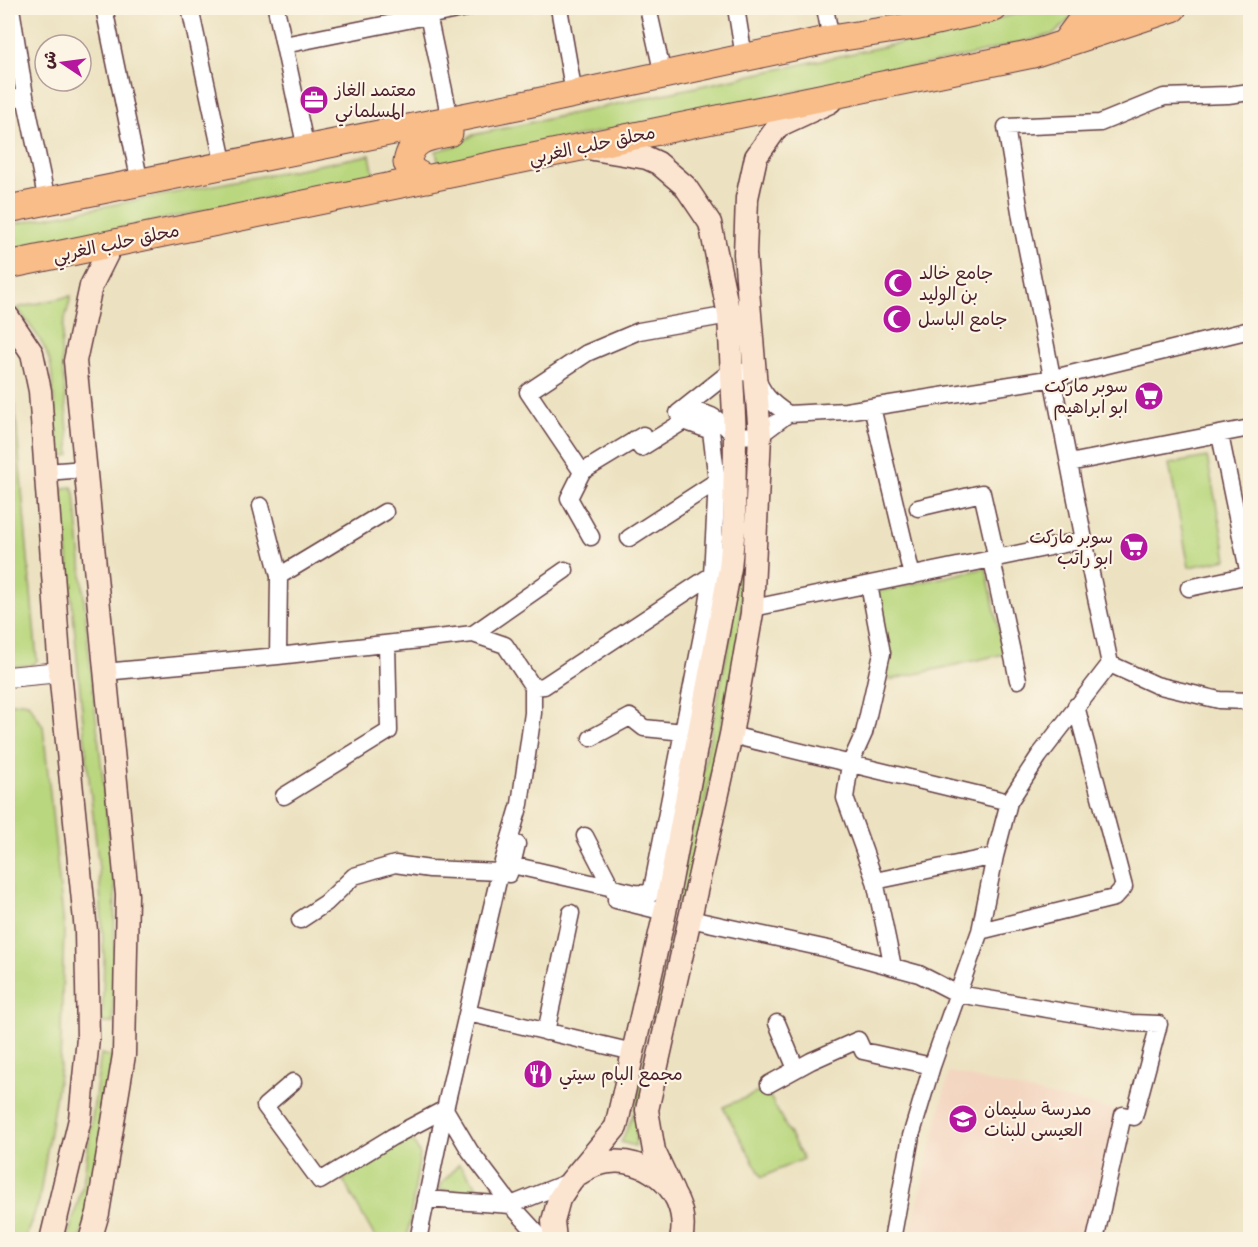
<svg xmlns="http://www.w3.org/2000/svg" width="1258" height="1247" viewBox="0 0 1258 1247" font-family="Sriracha,'Playpen Sans Arabic',sans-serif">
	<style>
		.built { fill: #f3d4bf }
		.green { fill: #b9d77e; stroke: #827b54; stroke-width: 1.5 }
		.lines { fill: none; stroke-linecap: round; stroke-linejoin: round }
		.minor-casing { stroke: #623c42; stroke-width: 19 }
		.tertiary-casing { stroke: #623c42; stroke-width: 22 }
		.secondary-casing { stroke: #623c42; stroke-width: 25 }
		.trunk-casing { stroke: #623c42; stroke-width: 29 }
		.minor { stroke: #fff; stroke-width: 16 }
		.tertiary { stroke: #fff; stroke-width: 20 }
		.secondary { stroke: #fce5d0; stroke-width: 22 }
		.trunk { stroke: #f8bd89; stroke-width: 27 }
		.labels { text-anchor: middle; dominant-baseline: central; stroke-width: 4.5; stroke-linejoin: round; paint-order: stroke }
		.poi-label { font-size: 18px; fill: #4a1f2b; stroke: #fcf5e5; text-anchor: start }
		.street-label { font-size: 18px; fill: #4a1f2b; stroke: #fcf5e5 }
	</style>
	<rect width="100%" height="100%" fill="#fcf5e5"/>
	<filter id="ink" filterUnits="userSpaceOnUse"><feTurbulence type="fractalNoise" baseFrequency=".0167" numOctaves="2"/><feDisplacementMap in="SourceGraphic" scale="12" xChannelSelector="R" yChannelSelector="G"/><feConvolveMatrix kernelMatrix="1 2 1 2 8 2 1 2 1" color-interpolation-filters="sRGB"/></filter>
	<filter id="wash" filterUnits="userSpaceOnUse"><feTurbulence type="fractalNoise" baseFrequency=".008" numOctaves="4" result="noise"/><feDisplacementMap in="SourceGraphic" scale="24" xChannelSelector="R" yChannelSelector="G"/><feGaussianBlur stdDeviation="1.35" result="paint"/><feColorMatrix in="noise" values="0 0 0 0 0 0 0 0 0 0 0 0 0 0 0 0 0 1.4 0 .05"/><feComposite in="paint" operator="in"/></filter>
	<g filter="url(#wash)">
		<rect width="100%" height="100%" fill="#ece2c1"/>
		<path class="built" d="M 949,1072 L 1116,1111 L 1087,1239 L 909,1240 Z"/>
		<path class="green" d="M 1039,8 L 1081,8 L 1054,34 L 971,55 L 439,165 L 436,151 L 455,146 L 473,135 L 914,40 Z
			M 370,155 L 374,176 L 8,251 L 8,225 Z
			M 71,296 L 63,327 L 61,348 L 70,455 L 59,458 L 51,366 C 45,342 31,327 17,308 Z
			M 8,372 L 14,399 L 37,661 L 32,665 L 8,667 Z
			M 748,456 L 740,632 L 635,1146 L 621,1142 L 635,1110 L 730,638 L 740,532 L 741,457 Z
			M 1207,457 L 1227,559 L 1189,567 L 1169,464 Z
			M 72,487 L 75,493 L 88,645 L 115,888 L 113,1023 L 102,1023 L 104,958 L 99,870 L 84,732 L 62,495 L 64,488 Z
			M 986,568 L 1004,654 L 889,680 L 872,593 Z
			M 21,702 L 28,703 L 43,726 L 64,928 L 60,1068 L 39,1201 L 25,1239 L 8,1240 L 8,704 Z
			M 101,1054 L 112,1057 L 94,1196 L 80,1239 L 67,1240 L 83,1184 Z
			M 766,1089 L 803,1159 L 762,1177 L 723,1107 Z
			M 410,1135 L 420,1155 L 407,1239 L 376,1239 L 343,1180 Z
			M 459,1164 L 484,1195 L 437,1189 Z"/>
	</g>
	<g filter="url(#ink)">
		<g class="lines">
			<g class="minor-casing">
				<path id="minor" d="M 11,8 L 25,96 L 47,201
					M 104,8 L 140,183
					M 190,8 L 224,166
					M 276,8 L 306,149
					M 559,8 L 574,94
					M 648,8 L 663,75
					M 736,8 L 744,57
					M 825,8 L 831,39
					M 910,8 L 914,26
					M 428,15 L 450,119
					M 284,45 L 467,8
					M 8,100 L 25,96
					M 872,407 L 912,576
					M 681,411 C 709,411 716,416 735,436 L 760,435 L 788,414 L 846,411 L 1054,378 L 1250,330
					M 678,413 L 731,371 L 754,373 C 763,394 769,402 788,414
					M 1069,463 L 1250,428
					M 46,472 L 85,469
					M 582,472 L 528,392 L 587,353 L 639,331 L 729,315
					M 261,506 L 279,576 L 278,656
					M 918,508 L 982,493 L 997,559
					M 591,537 L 569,498 L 582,472 L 643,435
					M 629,538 L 717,481
					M 992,560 L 1018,680
					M 279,576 L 385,512
					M 869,585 L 882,653 L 864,733 L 850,764 L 845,798 L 875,881 L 893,967
					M 1189,588 L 1249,575 L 1220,435
					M 753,608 L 1084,540
					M 473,634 L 565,570
					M 1110,664 L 1156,685 L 1219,700 L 1250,701
					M 104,672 L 278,656 L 473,634 L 505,645 L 533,687 L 533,713 L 520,804 L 500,872 L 445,1109 L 470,1151 L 511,1205 L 571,1181
					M 533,687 L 544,686 L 712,575
					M 731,735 L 1009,802
					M 591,738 L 630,717 L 644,728 L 684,732
					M 284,796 L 389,731 L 387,645
					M 585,836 L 615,894
					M 517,844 L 512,865 L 635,893 L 651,894 L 707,610 L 712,575 L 717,481 L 711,431 L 684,421 L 641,448 L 635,439
					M 875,881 L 995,856
					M 616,900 L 665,912
					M 690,919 L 828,949 L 919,974 L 958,994 L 1131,1023 L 1159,1024 L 1134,1117 L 1123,1115 L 1095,1240
					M 300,920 L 326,903 L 354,876 L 395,864 L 430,869 L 500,872 L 509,874
					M 980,931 L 1114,898 L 1124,887 L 1076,706
					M 468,1013 L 633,1052
					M 777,1023 L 796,1069
					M 546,1032 L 571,913
					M 293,1082 L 265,1106 L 320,1181 L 392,1137 L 445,1109 L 418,1240
					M 769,1084 L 811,1061 L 858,1040 L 863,1051 L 932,1066
					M 426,1199 L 511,1205 L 543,1240
					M 892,1240 L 911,1136 L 932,1066 L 980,931 L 995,856 L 1009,802 L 1039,756 L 1110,664 L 1084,540 L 1022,224 L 1006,127 L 1100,123 L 1164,97 L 1228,95 L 1250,92"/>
			</g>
			<g class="tertiary-casing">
				<path id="tertiary" d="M 8,677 L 60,672"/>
			</g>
			<g class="secondary-casing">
				<path id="secondary" d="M 8,317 L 32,353 L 40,391 L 60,672 L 86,931 L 88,1038 L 80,1119 L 51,1240
					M 579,1174 C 626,1139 694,1182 681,1240
					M 673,1192 L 654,1151 L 647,1110 L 731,735 L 752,613 L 760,435 L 745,254 L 747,198 L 756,157 L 778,126 L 830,102
					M 90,1240 L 98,1213 L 124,1055 L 127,895 L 75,361 L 91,286 L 112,244
					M 555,1240 L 553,1221 L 559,1199 L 571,1181 L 616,1127 L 665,912 L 730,568 L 734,527 L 735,436 L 729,315 L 710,223 L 685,186 L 658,163 L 647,158 L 587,148"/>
			</g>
			<g class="trunk-casing">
				<path id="trunk" d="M 1064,44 L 1087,13 L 1101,8
					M 427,179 L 414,172 L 407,163 C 411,138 429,137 449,133
					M 8,209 L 532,103 L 831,39 L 914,26 L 994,8
					M 8,265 L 1033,54 L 1173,8"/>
			</g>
			<use href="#minor" class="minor"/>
			<use href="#tertiary" class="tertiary"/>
			<use href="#secondary" class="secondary"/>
			<use href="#trunk" class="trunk"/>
		</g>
	</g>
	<defs>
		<g id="office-disc" transform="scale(1.5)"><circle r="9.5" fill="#b5179e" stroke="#fcf5e5"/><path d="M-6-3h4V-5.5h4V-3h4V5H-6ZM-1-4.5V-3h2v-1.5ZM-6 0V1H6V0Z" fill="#fff"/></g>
		<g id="mosque-disc" transform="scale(1.5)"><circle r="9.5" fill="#b5179e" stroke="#fcf5e5"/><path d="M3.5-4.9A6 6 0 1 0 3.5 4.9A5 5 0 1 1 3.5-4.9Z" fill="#fff"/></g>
		<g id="supermarket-disc" transform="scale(1.5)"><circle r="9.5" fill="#b5179e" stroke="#fcf5e5"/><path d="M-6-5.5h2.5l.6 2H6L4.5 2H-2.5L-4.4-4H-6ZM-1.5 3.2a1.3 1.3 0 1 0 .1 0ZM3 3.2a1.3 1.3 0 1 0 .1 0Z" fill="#fff"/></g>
		<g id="restaurant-disc" transform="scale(1.5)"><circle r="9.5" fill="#b5179e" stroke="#fcf5e5"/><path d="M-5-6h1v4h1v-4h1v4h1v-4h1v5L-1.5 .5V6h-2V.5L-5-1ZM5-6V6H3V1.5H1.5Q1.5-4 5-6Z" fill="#fff"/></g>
		<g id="school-disc" transform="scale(1.5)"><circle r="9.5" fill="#b5179e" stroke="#fcf5e5"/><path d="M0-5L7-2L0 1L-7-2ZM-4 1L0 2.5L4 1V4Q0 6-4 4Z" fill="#fff"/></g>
	</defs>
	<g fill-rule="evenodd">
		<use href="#office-disc" x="314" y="100"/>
		<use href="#mosque-disc" x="898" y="283"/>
		<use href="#mosque-disc" x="897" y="319"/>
		<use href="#supermarket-disc" x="1149" y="396"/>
		<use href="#supermarket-disc" x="1134" y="547"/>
		<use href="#restaurant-disc" x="538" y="1074"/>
		<use href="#school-disc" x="963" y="1119"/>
	</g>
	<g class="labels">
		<g class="poi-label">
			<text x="335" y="90">معتمد الغاز<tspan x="335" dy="21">المسلماني</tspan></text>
			<text x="919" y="273">جامع خالد<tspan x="919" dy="21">بن الوليد</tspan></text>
			<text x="918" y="319">جامع الباسل</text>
			<text x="1128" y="386" text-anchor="end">سوبر ماركت<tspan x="1128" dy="21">ابو ابراهيم</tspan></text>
			<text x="1113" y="537" text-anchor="end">سوبر ماركت<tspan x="1113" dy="21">ابو راتب</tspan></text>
			<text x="559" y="1074">مجمع البام سيتي</text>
			<text x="984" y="1109">مدرسة سليمان<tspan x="984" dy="21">العيسى للبنات</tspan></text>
		</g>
		<g class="street-label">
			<text transform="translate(592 145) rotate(-12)">محلق حلب الغربي</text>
			<text transform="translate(116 243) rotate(-12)">محلق حلب الغربي</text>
		</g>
	</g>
	<rect width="1258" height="1247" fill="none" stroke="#fcf5e5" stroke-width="30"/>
	<g transform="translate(63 63) rotate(283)"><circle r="28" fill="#fcf5e5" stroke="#b59f9b" stroke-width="1.5"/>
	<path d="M0-4.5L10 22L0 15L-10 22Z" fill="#b5179e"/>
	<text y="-9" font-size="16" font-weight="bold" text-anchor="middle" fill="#4a1f2b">ش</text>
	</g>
</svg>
